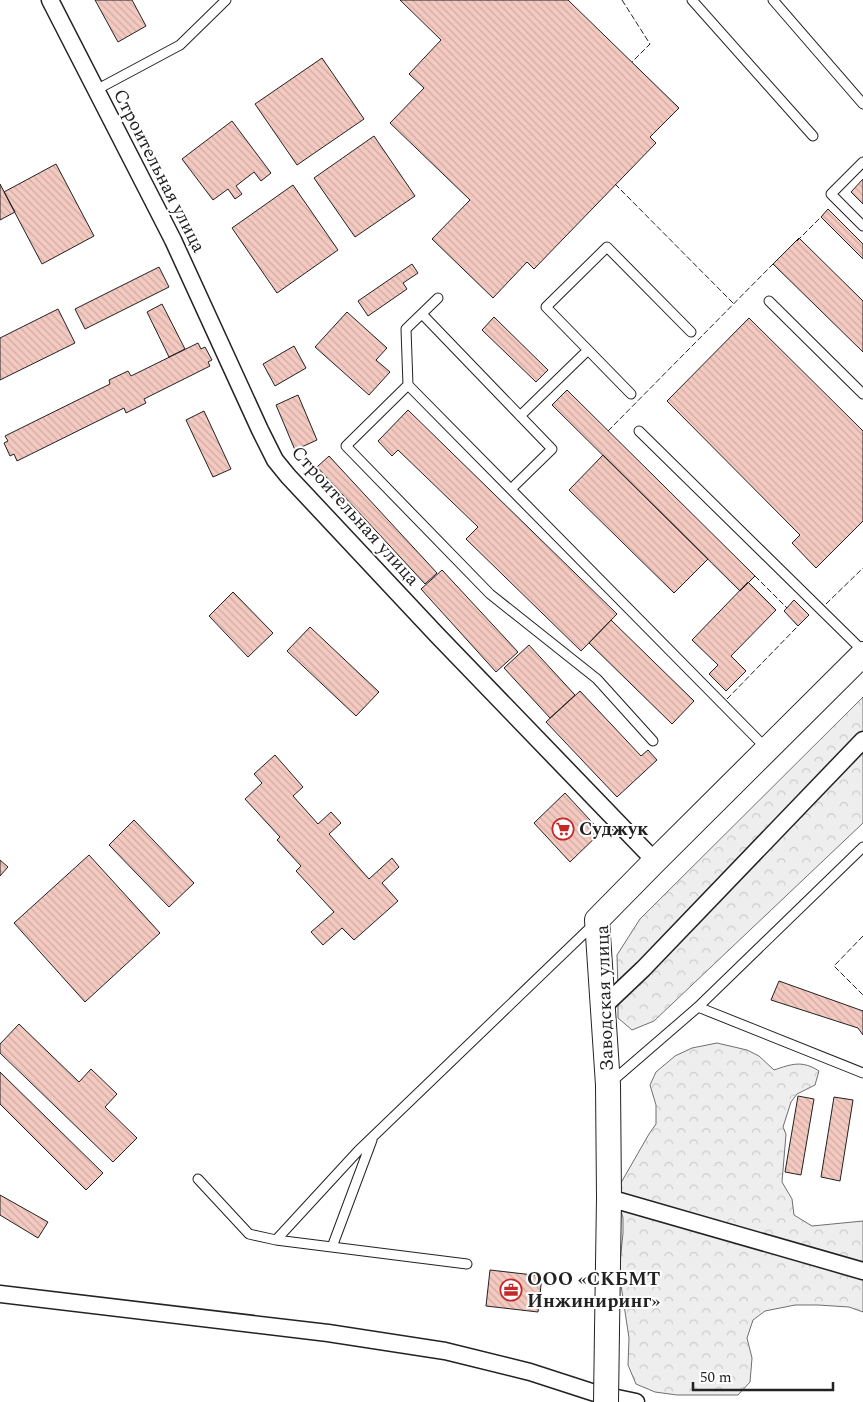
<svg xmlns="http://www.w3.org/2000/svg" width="863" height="1402" viewBox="0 0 863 1402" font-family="Spectral,serif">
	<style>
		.forest { fill: url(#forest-crowns); stroke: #6f6f6f }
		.building { fill: url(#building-back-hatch); stroke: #222 }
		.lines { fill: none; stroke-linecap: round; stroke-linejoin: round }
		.lane-casing { stroke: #222; stroke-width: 11 }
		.street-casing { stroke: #222; stroke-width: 19 }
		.secondary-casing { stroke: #222; stroke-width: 26 }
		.lane { stroke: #fff; stroke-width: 9 }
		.street { stroke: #fff; stroke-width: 16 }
		.secondary { stroke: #fff; stroke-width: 24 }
		.secondary-bridge-casing { stroke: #222; stroke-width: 26; stroke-linecap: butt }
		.secondary-bridge { stroke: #fff; stroke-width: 24 }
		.fence { stroke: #222; stroke-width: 1; stroke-dasharray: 6 2.5; stroke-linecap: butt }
		.labels { text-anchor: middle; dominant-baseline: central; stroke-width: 4; stroke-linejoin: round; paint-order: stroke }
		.street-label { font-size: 19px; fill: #222; stroke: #fff }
		.poi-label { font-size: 19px; font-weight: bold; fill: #222; stroke: #fff; text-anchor: start }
	</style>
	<defs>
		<pattern id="forest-crowns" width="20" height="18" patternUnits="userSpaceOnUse" patternTransform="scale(1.25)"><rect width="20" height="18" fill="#eee"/><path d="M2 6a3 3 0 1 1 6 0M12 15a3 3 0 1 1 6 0" fill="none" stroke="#ccc"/></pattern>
		<pattern id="building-back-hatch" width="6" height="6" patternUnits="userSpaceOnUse" patternTransform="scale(1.25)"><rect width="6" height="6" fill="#f3c9c0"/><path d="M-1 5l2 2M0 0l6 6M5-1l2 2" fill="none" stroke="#d0aca5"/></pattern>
	</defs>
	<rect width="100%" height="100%" fill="#fff"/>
	<path class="forest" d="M 863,697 L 863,823 L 654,1021 L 632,1030 L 618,1018 L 618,990 L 617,955 L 640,919 Z
		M 717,1043 L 747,1050 L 759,1056 L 774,1070 C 792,1064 802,1060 819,1071 L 815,1085 L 797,1094 L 791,1102 L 783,1127 L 786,1134 L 782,1182 L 792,1199 L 794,1215 L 812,1226 L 863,1221 L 863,1312 L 849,1307 L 818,1305 L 795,1305 L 765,1311 L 753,1320 L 747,1338 L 752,1358 L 750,1382 L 738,1395 L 677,1395 L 655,1392 L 636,1384 L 628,1365 L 629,1338 L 619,1272 L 623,1233 L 623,1218 L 619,1203 L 618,1188 L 649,1134 L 656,1124 L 656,1105 L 650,1085 L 656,1072 L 675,1056 L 692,1048 Z"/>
	<path class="building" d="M 95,0 L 132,0 L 146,26 L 118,42 Z
		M 400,0 L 568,0 L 679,108 L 650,137 L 656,143 L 534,269 L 527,262 L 493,298 L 432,239 L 470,200 L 390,123 L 424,88 L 409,74 L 441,40 Z
		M 322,58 L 364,119 L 297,165 L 255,104 Z
		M 232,121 L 271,173 L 261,181 L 254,172 L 236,186 L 242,194 L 235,199 L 228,189 L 213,200 L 182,159 Z
		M 374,136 L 415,196 L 355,237 L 314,178 Z
		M 56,164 L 94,236 L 42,264 L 4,192 Z
		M 863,179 L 863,204 L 851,192 Z
		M 0,184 L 15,212 L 0,220 Z
		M 293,185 L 338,250 L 277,293 L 232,228 Z
		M 828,209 L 863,244 L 863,259 L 821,217 Z
		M 799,238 L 863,301 L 863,352 L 773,264 Z
		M 412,264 L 418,273 L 403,283 L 407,289 L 368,316 L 358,301 Z
		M 159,267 L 169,287 L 85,329 L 75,309 Z
		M 162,304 L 185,349 L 169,357 L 147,312 Z
		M 58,309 L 75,343 L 0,380 L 0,338 Z
		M 347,312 L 387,348 L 376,360 L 390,372 L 369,395 L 315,347 Z
		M 494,317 L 548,370 L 536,382 L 482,330 Z
		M 749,318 L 863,431 L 863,521 L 816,568 L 792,543 L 800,535 L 667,401 Z
		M 198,343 L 201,349 L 205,347 L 212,360 L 208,362 L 210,366 L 144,399 L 146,403 L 126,413 L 124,408 L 17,461 L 14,454 L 10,456 L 4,443 L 8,441 L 5,436 L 110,384 L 109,380 L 128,371 L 131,376 Z
		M 294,346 L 306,368 L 275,386 L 263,364 Z
		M 567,390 L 755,576 L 740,591 L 552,405 Z
		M 298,395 L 317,440 L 295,450 L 276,405 Z
		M 408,410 L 617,614 L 581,651 L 466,539 L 478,527 L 398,450 L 392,456 L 378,441 Z
		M 204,411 L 231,469 L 213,477 L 186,420 Z
		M 603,455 L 708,559 L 674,593 L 569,490 Z
		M 329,456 L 437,573 L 425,584 L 317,467 Z
		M 442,570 L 518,652 L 496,672 L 421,589 Z
		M 748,582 L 776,610 L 731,656 L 746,671 L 726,691 L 709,674 L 718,665 L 692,640 Z
		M 233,592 L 273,633 L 248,657 L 209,616 Z
		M 794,600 L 809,615 L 798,626 L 784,611 Z
		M 611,620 L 694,701 L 672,724 L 589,643 Z
		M 310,627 L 379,692 L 356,716 L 287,651 Z
		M 529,645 L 575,695 L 550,718 L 504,668 Z
		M 580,691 L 641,756 L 648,750 L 657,760 L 617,797 L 546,722 Z
		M 275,755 L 303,787 L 293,796 L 318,824 L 331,812 L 341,823 L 329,834 L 369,879 L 392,858 L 399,867 L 382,883 L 398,901 L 354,940 L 342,928 L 323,945 L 311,932 L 334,912 L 296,871 L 301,866 L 277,840 L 280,837 L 245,799 L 262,783 L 254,774 Z
		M 565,793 L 601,832 L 570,862 L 534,823 Z
		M 134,820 L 194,883 L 169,907 L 109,845 Z
		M 89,855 L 160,933 L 85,1002 L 14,923 Z
		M 0,860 L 8,867 L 0,876 Z
		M 779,981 L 863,1011 L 863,1035 L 858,1028 L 771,1000 Z
		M 19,1024 L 79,1082 L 91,1069 L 117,1094 L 105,1107 L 137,1138 L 113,1162 L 0,1053 L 0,1044 Z
		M 0,1072 L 103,1173 L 86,1190 L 0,1104 Z
		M 798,1096 L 814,1099 L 801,1175 L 785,1172 Z
		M 834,1097 L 853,1100 L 840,1181 L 821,1177 Z
		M 0,1195 L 48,1222 L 38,1238 L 0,1215 Z
		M 490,1270 L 542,1276 L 538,1312 L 486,1306 Z"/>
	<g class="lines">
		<g class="lane-casing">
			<path id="lane" d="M 692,0 L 813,136
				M 773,0 L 863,104
				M 96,90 L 180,45 L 226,0
				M 863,162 L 831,194 L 863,226
				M 769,301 L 863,394
				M 422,314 L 552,449 L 511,489
				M 408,385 L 406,329 L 438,298
				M 631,394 L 546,307 L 607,247 L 691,332
				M 520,416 L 588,350
				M 639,431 L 863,651
				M 653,741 L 597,679 L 490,594 L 346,446 L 408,385 L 767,749
				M 698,1007 L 863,1073
				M 610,1083 L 698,1007 L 863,847
				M 198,1179 L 249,1234 L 276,1240 L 467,1264
				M 276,1240 L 358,1151 L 594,924
				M 332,1247 L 372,1140"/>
		</g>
		<g class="street-casing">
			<path id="street" d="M 50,0 L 173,240 L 260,430 L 275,460 L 288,476 L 437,635 L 655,861
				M 604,1006 L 643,969 L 863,740
				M 609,1198 L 863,1271
				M 0,1294 L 328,1333 L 445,1351 L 530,1372 L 598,1394 L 636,1402"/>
		</g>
		<g class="secondary-casing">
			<path id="secondary" d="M 607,1330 L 609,1198 L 608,1085 L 597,920 L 655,861 L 863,654"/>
		</g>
		<use href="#lane" class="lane"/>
		<use href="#street" class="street"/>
		<use href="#secondary" class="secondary"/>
		<g class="secondary-bridge-casing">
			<path id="secondary-bridge" d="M 606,1402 L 607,1330"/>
		</g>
		<use href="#secondary-bridge" class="secondary-bridge"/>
		<path class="fence" d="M 622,0 L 650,44 L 632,62
			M 615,184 L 733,303
			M 797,241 L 821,217
			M 608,431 L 775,262
			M 755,576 L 787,608
			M 826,604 L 863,568
			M 727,699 L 798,626
			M 863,936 L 834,966 L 863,995"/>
	</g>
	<defs>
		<g id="supermarket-ring" transform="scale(1.125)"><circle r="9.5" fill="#fff" stroke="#c62828" stroke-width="1.5"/><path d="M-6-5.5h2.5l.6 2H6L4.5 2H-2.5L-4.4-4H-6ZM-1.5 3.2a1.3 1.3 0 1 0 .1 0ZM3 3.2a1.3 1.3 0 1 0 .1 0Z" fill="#c62828"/></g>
		<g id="office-ring" transform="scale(1.125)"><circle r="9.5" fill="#fff" stroke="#c62828" stroke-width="1.5"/><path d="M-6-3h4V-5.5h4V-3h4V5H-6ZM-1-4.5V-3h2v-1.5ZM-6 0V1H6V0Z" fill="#c62828"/></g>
	</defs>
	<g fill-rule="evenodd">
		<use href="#supermarket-ring" x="563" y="829"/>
		<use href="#office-ring" x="511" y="1290"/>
	</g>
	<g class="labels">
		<g class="street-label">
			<text transform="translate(159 171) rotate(63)">Строительная улица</text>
			<text transform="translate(355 516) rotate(48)">Строительная улица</text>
			<text transform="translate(605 998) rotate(-92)">Заводская улица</text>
		</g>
		<g class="poi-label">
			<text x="579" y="829">Суджук</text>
			<text x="527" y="1279">ООО «СКБМТ<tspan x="527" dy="22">Инжиниринг»</tspan></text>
		</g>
	</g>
	<path d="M693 1382v8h140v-8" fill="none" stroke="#222222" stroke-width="2.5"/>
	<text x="700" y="1382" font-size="15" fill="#222222" stroke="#ffffff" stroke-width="4" paint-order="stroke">50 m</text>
</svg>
